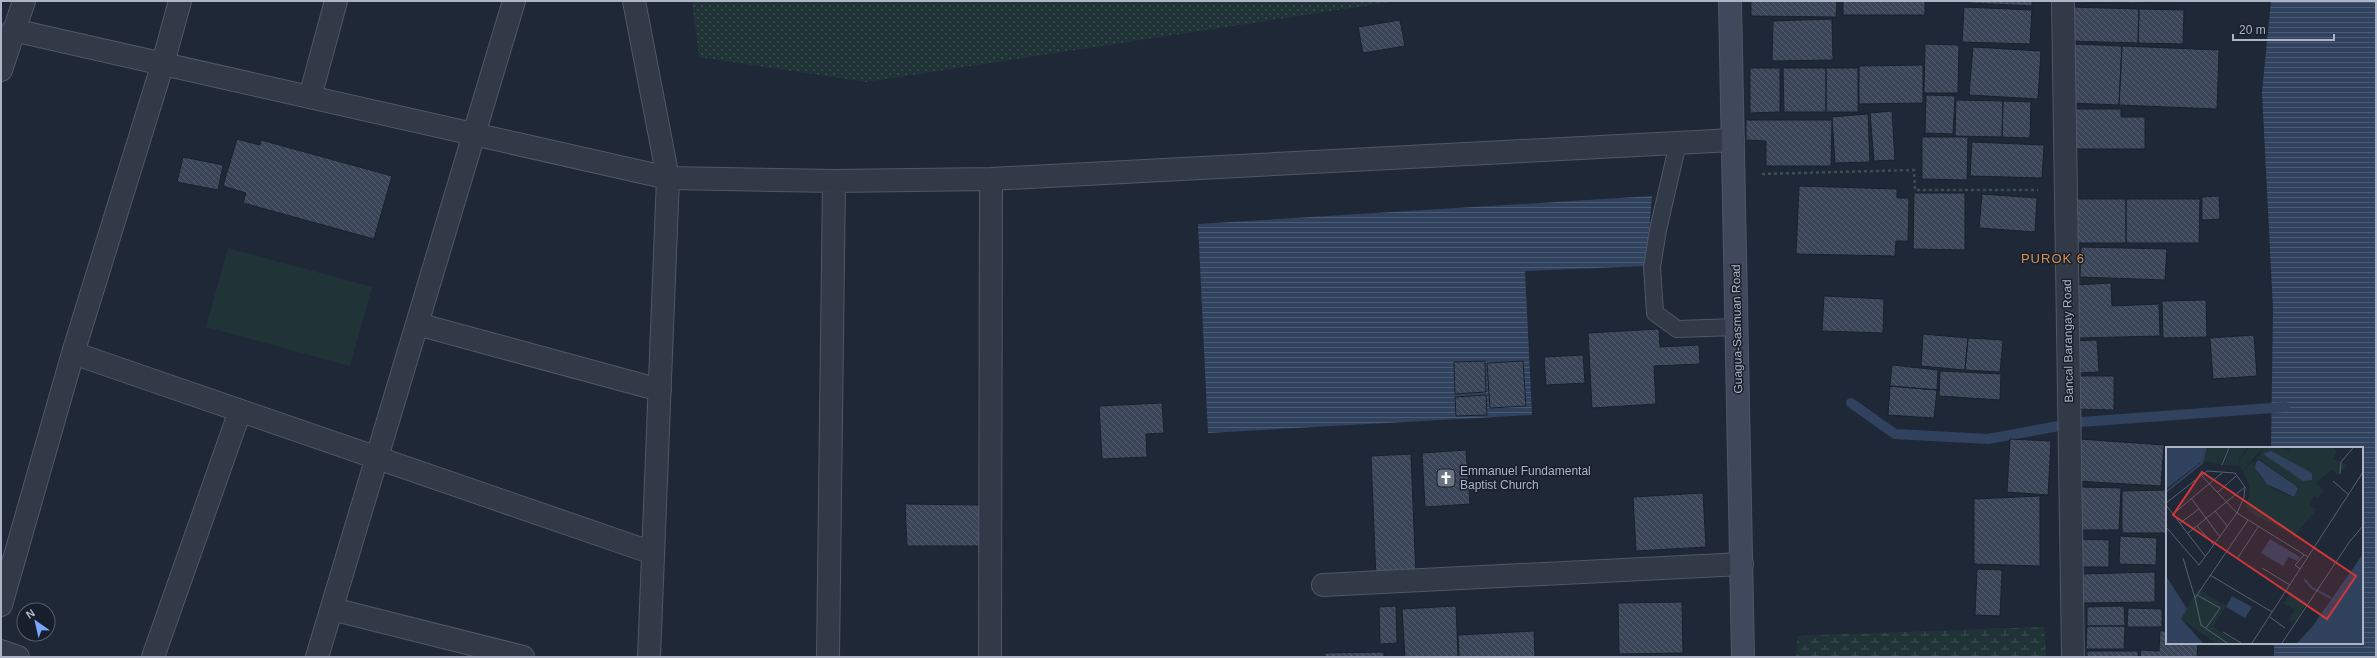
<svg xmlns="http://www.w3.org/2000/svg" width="2377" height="658" viewBox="0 0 2377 658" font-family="Arial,sans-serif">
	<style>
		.grass { fill: url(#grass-dots) }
		.wetland { fill: url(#wetland-marsh) }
		.park { fill: #203438 }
		.water { fill: url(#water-rules) }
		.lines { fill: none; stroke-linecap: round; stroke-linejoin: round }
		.stream { stroke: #31425f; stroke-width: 10 }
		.building { fill: url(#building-back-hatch); stroke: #1a212e }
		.lane-casing { stroke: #505766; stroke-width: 18 }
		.street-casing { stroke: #505766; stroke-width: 24 }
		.secondary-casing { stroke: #505766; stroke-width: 24 }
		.path { stroke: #3b5053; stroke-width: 2.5; stroke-dasharray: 3 3; stroke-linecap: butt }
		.lane { stroke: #323a48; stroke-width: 16 }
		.street { stroke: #323a48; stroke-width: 22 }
		.secondary { stroke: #40495b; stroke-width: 22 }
		.labels { text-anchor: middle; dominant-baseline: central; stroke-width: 3; stroke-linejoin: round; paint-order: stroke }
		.street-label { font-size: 12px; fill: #acb4c5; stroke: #181f2c }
		.poi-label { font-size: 12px; fill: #acb4c5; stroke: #181f2c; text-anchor: start }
		.neighbourhood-label { font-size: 13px; letter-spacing: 1px; fill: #d79354; stroke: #181f2c }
		.inset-river { fill: none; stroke: #31425f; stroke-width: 2 }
		.inset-road { fill: none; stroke: #576070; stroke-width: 1 }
		.view { fill: #d23638; fill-opacity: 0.15; stroke: #d23638; stroke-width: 2 }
		.inset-edge { fill: none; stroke: #acb4c5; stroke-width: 2 }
	</style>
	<defs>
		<pattern id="grass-dots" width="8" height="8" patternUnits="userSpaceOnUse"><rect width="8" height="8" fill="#203438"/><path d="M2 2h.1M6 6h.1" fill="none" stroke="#3e4f53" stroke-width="1.8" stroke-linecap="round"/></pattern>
		<pattern id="wetland-marsh" width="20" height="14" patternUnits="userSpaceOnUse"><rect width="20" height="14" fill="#203438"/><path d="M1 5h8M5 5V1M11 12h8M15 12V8" fill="none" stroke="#3e4f53"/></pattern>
		<pattern id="water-rules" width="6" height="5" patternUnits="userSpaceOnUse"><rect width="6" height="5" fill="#31425f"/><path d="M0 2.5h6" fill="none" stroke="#4c5b74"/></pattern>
		<pattern id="building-back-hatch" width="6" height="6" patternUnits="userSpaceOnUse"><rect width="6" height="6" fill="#3a4658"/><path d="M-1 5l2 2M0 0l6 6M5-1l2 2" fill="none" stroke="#545e6e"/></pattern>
	</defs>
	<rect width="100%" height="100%" fill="#1f2837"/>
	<path class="grass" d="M 692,1 L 1397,1 L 866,82 L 699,57 Z"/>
	<path class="wetland" d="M 2044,627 L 2046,657 L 1796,657 L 1797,636 Z"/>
	<path class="park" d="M 228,248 L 372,287 L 350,366 L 206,327 Z"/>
	<path class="water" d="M 2271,1 L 2376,1 L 2376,657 L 2274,657 L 2274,643 L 2362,643 L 2362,448 L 2271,448 L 2273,309 L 2262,92 Z
		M 1652,196 L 1646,266 L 1525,271 L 1532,415 L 1208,433 L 1198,224 Z"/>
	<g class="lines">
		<path class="stream" d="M 1851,403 L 1895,434 L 1988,439 L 2081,422 L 2285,407"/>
	</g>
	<path class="building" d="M 1751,1 L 1837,1 L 1836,17 L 1751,16 Z
		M 1843,1 L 1925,1 L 1925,15 L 1843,15 Z
		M 1970,1 L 2032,1 L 2032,6 L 1970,3 Z
		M 2068,1 L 2126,1 L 2126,2 L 2068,3 Z
		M 2128,1 L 2173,1 L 2173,2 L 2128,3 Z
		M 1964,7 L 2032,10 L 2030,44 L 1962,42 Z
		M 2070,7 L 2139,9 L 2138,43 L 2069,41 Z
		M 2139,9 L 2184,10 L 2183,44 L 2138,43 Z
		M 1832,19 L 1833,60 L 1772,61 L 1773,21 Z
		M 1400,20 L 1405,46 L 1363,53 L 1358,27 Z
		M 1925,44 L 1959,45 L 1958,93 L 1924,93 Z
		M 2073,44 L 2122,46 L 2119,105 L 2070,103 Z
		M 2122,46 L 2219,50 L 2217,109 L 2119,105 Z
		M 1973,47 L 2041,51 L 2038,99 L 1969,95 Z
		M 1923,65 L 1923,103 L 1859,104 L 1859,66 Z
		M 1750,68 L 1780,68 L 1780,112 L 1750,113 Z
		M 1783,68 L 1826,68 L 1826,112 L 1784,112 Z
		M 1826,68 L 1858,68 L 1858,112 L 1826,112 Z
		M 1926,95 L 1955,96 L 1953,134 L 1925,133 Z
		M 1956,100 L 2003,101 L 2002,137 L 1955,136 Z
		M 2003,101 L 2031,102 L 2030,138 L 2002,137 Z
		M 2069,109 L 2121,109 L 2121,117 L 2145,117 L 2145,149 L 2069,149 Z
		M 1892,111 L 1895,160 L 1874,161 L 1870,113 Z
		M 1868,114 L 1870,162 L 1835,163 L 1832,117 Z
		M 1746,120 L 1832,120 L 1831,166 L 1766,166 L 1766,141 L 1746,140 Z
		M 1922,137 L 1968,137 L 1967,180 L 1922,179 Z
		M 237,139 L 260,145 L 261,140 L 392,176 L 374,239 L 243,203 L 246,193 L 223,186 Z
		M 1972,142 L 2044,145 L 2042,178 L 1970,176 Z
		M 183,157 L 223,165 L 218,190 L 177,182 Z
		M 1799,186 L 1897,189 L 1897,198 L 1909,198 L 1908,241 L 1896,241 L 1895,256 L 1796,254 Z
		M 1914,193 L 1965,193 L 1965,250 L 1913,249 Z
		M 1982,194 L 2037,198 L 2035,232 L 1979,228 Z
		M 2219,196 L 2220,219 L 2202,220 L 2202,197 Z
		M 2075,199 L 2126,199 L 2126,243 L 2075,243 Z
		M 2126,199 L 2200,199 L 2199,243 L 2126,243 Z
		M 2081,247 L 2167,249 L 2165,280 L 2080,277 Z
		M 2111,283 L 2112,306 L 2159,304 L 2160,336 L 2077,338 L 2075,285 Z
		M 1824,296 L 1884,299 L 1883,333 L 1822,331 Z
		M 2206,300 L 2207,337 L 2163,338 L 2162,301 Z
		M 1659,329 L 1660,347 L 1699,345 L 1700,364 L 1654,366 L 1656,404 L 1592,408 L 1588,333 Z
		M 1923,334 L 1968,338 L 1965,370 L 1921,366 Z
		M 2254,335 L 2257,376 L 2213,379 L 2210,338 Z
		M 1968,338 L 2003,340 L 2000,372 L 1965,370 Z
		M 2097,340 L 2099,372 L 2076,373 L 2073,341 Z
		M 1583,355 L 1585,383 L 1546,385 L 1544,357 Z
		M 1485,361 L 1486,392 L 1455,394 L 1454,362 Z
		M 1523,361 L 1526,406 L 1490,408 L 1487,363 Z
		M 1892,365 L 1938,370 L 1937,390 L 1890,386 Z
		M 1940,371 L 2001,374 L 2000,400 L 1939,396 Z
		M 2076,376 L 2114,376 L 2114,410 L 2075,409 Z
		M 1890,386 L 1937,390 L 1934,418 L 1888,415 Z
		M 1486,395 L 1487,415 L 1456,416 L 1455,397 Z
		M 1162,403 L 1164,433 L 1146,434 L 1147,457 L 1102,459 L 1099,406 Z
		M 2010,439 L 2051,441 L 2048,495 L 2007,492 Z
		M 2079,439 L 2164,445 L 2161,486 L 2076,481 Z
		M 2182,447 L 2227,448 L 2182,448 Z
		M 1466,450 L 1470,504 L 1425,507 L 1422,453 Z
		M 1411,454 L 1416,578 L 1376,579 L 1371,456 Z
		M 2080,487 L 2121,488 L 2119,530 L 2079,530 Z
		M 2167,490 L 2167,533 L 2122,533 L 2122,491 Z
		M 1703,493 L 1706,547 L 1636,551 L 1633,497 Z
		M 2040,496 L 2040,566 L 1974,564 L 1974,499 Z
		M 905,504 L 980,505 L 982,546 L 907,546 Z
		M 2120,536 L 2157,538 L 2156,565 L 2119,564 Z
		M 2076,539 L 2109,540 L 2109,567 L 2076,567 Z
		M 1977,569 L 2002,570 L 2000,616 L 1975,615 Z
		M 2155,572 L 2155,602 L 2082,603 L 2081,574 Z
		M 1682,602 L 1683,653 L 1619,654 L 1618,603 Z
		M 1396,606 L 1397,643 L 1380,644 L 1379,607 Z
		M 1456,606 L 1458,657 L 1405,657 L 1402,609 Z
		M 2124,606 L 2125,626 L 2087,626 L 2087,607 Z
		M 2128,608 L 2162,609 L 2162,627 L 2127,627 Z
		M 2087,626 L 2125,626 L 2124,649 L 2086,649 Z
		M 1534,631 L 1535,657 L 1459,657 L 1458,635 Z
		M 2160,631 L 2167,631 L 2167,643 L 2198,643 L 2197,657 L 2140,657 L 2141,650 L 2159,651 Z
		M 2087,651 L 2138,651 L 2138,657 L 2087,657 Z
		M 1384,652 L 1384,657 L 1325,657 L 1325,653 Z"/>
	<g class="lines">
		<g class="lane-casing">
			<path id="lane" d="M 1678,143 L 1658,230 L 1652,267 L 1655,313 L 1677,329 L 1736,327"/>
		</g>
		<g class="street-casing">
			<path id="street" d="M 634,1 L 668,178 L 649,657
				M 2063,1 L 2073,657
				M 13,30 L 668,178 L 834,181 L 991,179 L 1733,140
				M 1,70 L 24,1
				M 310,97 L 336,1
				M 417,324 L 660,390
				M 73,353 L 653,553
				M 1323,585 L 1742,564
				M 1,605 L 73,353 L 163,63 L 180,1
				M 332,609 L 523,657
				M 1,651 L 18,657
				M 153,657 L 240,411
				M 317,657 L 514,1
				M 828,657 L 834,181
				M 990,657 L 991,179"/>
		</g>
		<g class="secondary-casing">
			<path id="secondary" d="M 1730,1 L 1743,657"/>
		</g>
		<path class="path" d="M 1762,174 L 1914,170 L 1915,190 L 2038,190"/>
		<use href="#lane" class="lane"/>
		<use href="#street" class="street"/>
		<use href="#secondary" class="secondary"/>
	</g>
	<defs>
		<g id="church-square" transform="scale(1)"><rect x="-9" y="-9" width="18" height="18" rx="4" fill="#6b7280" stroke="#181f2c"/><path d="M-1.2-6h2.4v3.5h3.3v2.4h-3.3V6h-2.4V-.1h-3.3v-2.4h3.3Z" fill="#fff"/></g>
	</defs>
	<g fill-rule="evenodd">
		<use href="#church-square" x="1446" y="478"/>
	</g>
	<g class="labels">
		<g class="street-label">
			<text transform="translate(1737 329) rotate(-91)">Guagua-Sasmuan Road</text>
			<text transform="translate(2068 341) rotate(-91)">Bancal Barangay Road</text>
		</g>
		<g class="poi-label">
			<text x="1460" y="471">Emmanuel Fundamental<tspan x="1460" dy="14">Baptist Church</tspan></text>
		</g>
		<g class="neighbourhood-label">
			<text x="2053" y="258">PUROK 6</text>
		</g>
	</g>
	<g transform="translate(2166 447)">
		<rect width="197" height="197" fill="#1f2837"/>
		<path d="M 42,1 L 62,1 L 55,17 L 38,14 ZM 65,1 L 81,1 L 73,11 L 73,19 L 58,18 ZM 98,1 L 114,1 L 121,4 L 124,1 L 168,1 L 171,3 L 167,12 L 181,18 L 172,28 L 166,23 L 150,36 L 158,44 L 151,51 L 148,49 L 143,56 L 150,63 L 129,88 L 88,68 L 79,59 L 83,50 L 84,39 L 77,24 L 87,14 L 94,30 L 108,43 L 128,51 L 133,41 L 94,12 L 89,14 Z" fill="#203438"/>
		<path d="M 83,1 L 97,1 L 76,24 L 73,18 L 74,11 ZM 125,145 L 141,155 L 130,174 L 127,173 L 125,175 L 122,173 L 129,163 L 117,156 Z" fill="#203438"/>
		<path d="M 32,142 L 60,159 L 47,180 L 72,196 L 46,196 L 48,195 L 15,172 Z" fill="#203438"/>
		<path d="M 0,1 L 39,1 L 35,15 L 0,42 ZM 105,4 L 146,26 L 146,33 L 137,34 L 97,7 ZM 93,13 L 130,39 L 132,42 L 128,50 L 101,37 L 89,21 L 90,15 ZM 104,92 L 134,110 L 131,114 L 123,110 L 117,119 L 95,106 ZM 197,107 L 197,196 L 131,196 L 146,180 ZM 0,129 L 21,162 L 15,172 L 37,196 L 0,196 ZM 66,149 L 86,160 L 79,171 L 60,160 Z" fill="#31425f"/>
		<path class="inset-river" d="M 0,45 L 36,16 L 40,1M 138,132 L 146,141 L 165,151"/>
		<path class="inset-road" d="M 56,18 L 63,1M 174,27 L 175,15 L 187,1M 35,28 L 71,66 L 142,110M 167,34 L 183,48M 52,45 L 70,29M 25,51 L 54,90M 0,56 L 41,24 L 69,26 L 79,40 L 78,50 L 71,66 L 33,118 L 0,80M 0,58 L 39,109M 49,64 L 61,79M 7,67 L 56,26M 14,76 L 33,62M 31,79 L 48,98M 22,86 L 79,40M 17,111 L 29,151 L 82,73M 71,112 L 92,80M 96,121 L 124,138M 134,122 L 129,118 L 138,108M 44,128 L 106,165M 31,148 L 54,161 L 40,181M 29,151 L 35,178 L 61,196M 104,170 L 119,181M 57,185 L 75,196M 86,196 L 197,25M 116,196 L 184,94 L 197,79"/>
		<path class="view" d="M 36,25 L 190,129 L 161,172 L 7,68 Z"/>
		<rect width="197" height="197" class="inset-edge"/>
	</g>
	<rect width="2377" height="658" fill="none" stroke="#acb4c5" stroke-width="4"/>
	<g transform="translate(36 622) rotate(326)"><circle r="19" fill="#181f2c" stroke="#535b69"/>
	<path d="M0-3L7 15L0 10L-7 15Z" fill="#79a6fc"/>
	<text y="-6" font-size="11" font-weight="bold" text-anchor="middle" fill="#acb4c5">N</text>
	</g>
	<path d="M2233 34v6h101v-6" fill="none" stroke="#acb4c5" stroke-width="2"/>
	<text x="2239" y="34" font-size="12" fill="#acb4c5" stroke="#181f2c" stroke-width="3" paint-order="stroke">20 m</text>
</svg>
